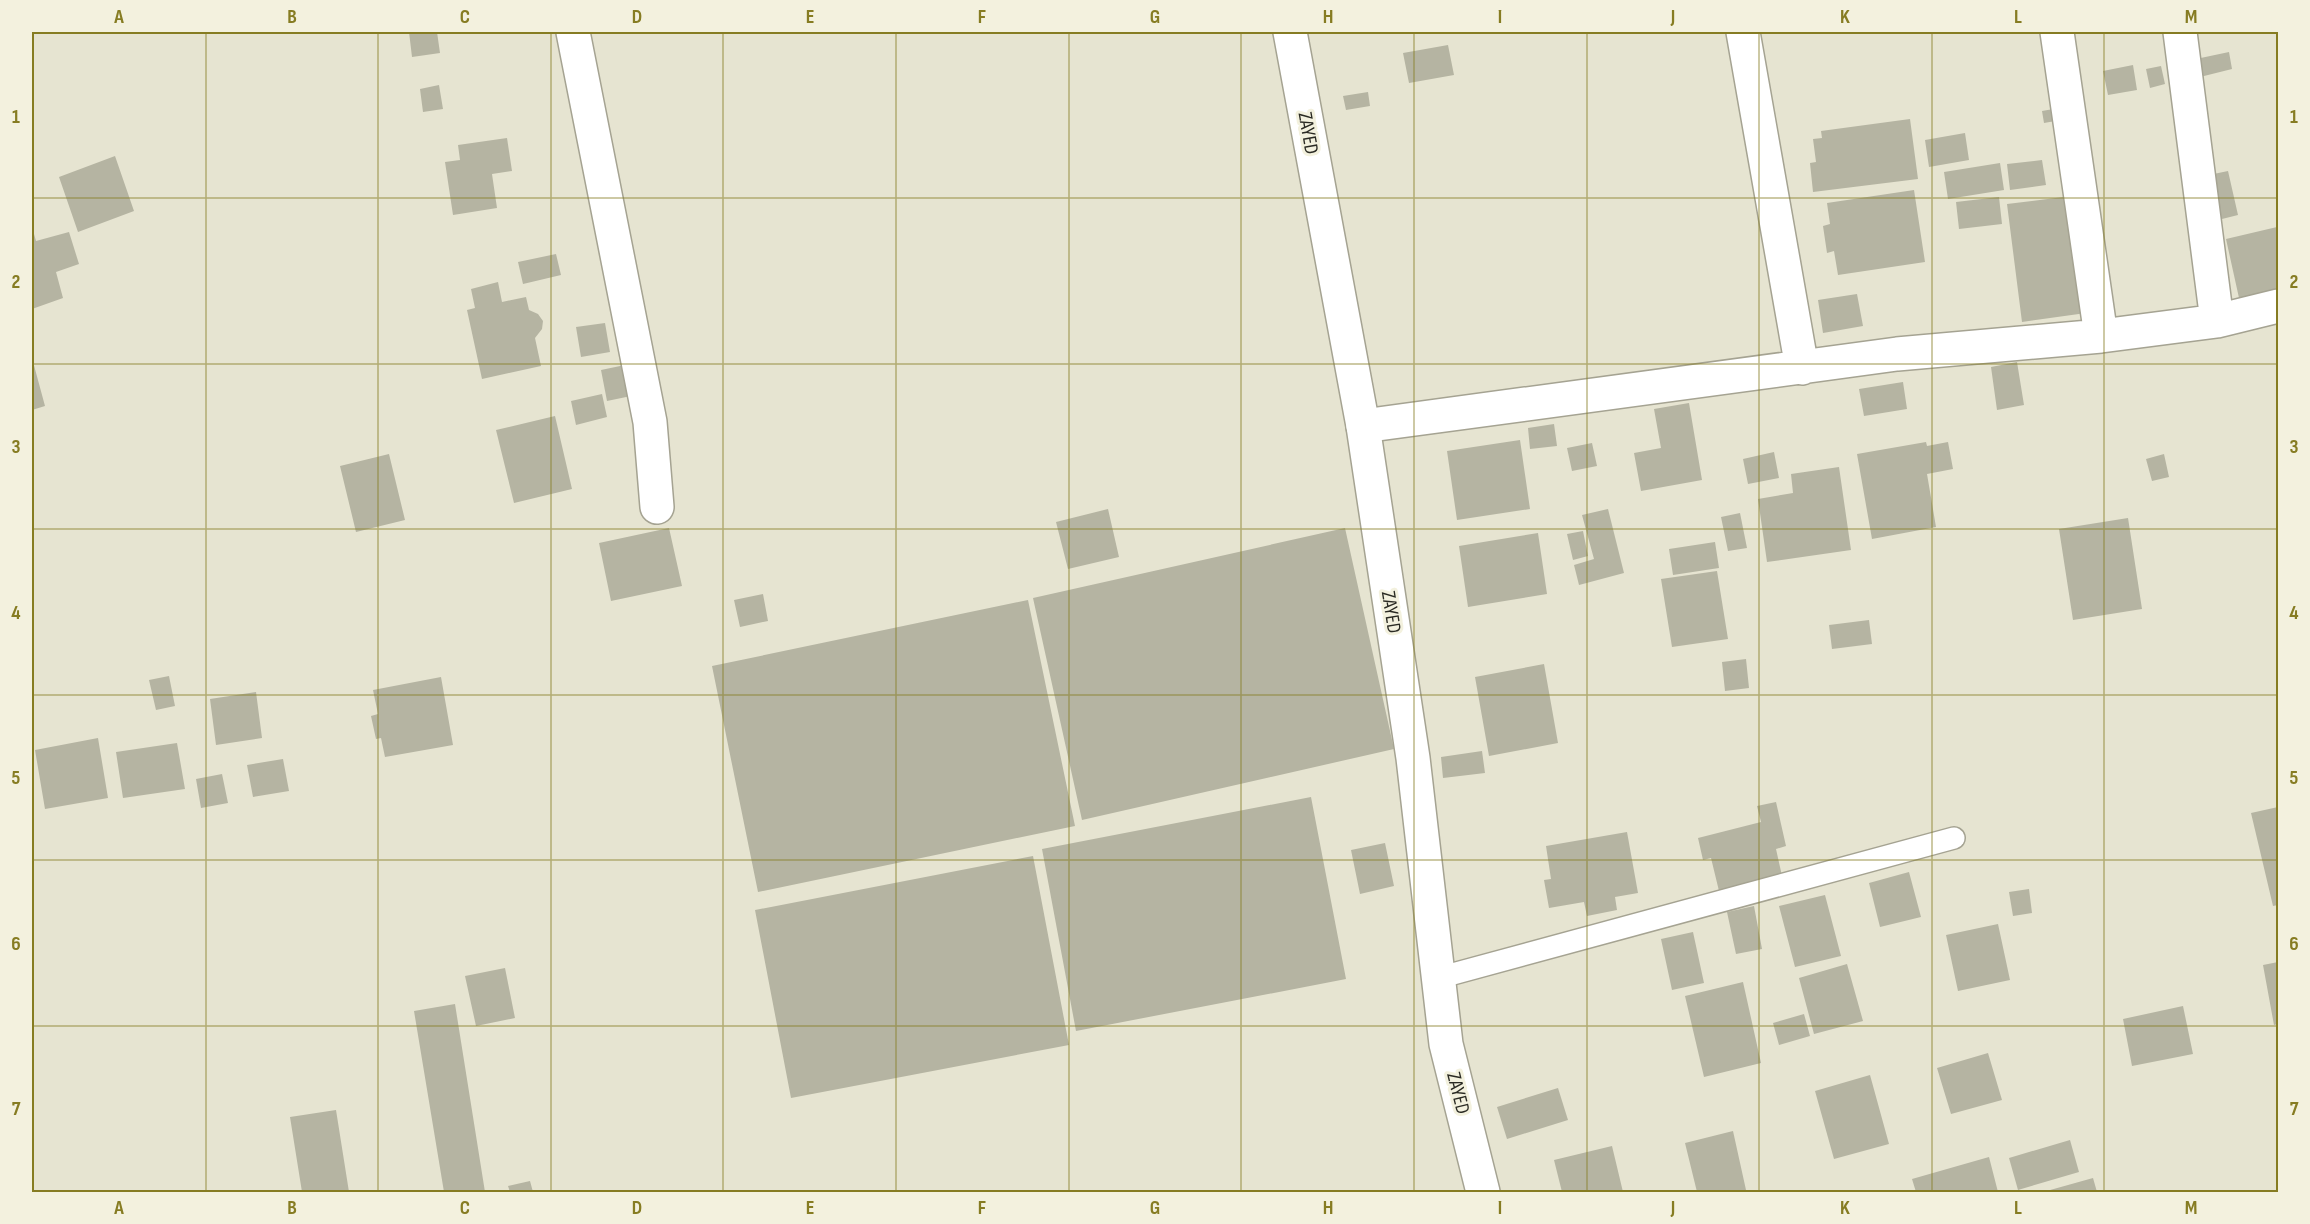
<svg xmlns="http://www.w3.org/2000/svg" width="2310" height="1224" viewBox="0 0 2310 1224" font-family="'Sofia Sans Condensed',sans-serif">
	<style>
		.building { fill: #b5b4a2 }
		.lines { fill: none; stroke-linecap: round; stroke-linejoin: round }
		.service-casing { stroke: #a5a392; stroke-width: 24 }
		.minor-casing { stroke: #a5a392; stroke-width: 36 }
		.tertiary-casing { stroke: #a5a392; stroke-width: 36 }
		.service { stroke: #fff; stroke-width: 21 }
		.minor { stroke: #fff; stroke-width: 33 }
		.tertiary { stroke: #fff; stroke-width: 33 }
		.grid { fill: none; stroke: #867c22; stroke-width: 1.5; stroke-opacity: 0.55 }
		.labels { text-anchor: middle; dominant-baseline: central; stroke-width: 6; stroke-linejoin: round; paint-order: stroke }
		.street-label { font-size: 20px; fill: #2a2a23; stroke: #f3f1de }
		.neatline { fill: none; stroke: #867c22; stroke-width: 2 }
		.grid-label { font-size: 20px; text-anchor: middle; font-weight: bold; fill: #867c22 }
	</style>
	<rect width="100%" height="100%" fill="#e6e4d1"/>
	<path class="building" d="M 409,32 L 437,32 L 440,53 L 412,57 Z
		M 1448,45 L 1454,75 L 1409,83 L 1403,53 Z
		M 2229,52 L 2232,69 L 2200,77 L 2196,59 Z
		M 2133,65 L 2137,90 L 2108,95 L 2103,71 Z
		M 2161,66 L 2165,84 L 2150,88 L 2146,69 Z
		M 439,85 L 443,109 L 423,112 L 420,89 Z
		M 1368,92 L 1370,106 L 1346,110 L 1343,96 Z
		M 2059,108 L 2061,120 L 2044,123 L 2042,111 Z
		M 1910,119 L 1918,179 L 1813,192 L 1810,163 L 1816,162 L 1813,139 L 1822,138 L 1821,131 Z
		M 1965,133 L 1969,160 L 1929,167 L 1925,140 Z
		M 507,138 L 512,171 L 492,174 L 497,208 L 453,215 L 445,162 L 460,160 L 458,145 Z
		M 115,156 L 134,211 L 78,232 L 59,177 Z
		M 2042,160 L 2046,185 L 2010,190 L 2007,164 Z
		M 2000,163 L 2004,190 L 1948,199 L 1944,172 Z
		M 2228,171 L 2238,215 L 2214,221 L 2204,176 Z
		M 1914,190 L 1925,262 L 1838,275 L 1834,251 L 1827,253 L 1823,226 L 1830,224 L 1827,203 Z
		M 2071,196 L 2086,313 L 2022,322 L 2007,204 Z
		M 1999,197 L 2002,224 L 1959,229 L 1956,202 Z
		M 32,227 L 36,241 L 69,232 L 79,264 L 56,272 L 63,298 L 32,309 Z
		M 2277,227 L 2278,298 L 2241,307 L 2226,239 Z
		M 556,254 L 561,275 L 523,284 L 518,262 Z
		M 498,282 L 502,302 L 526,297 L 529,310 L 538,314 L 543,321 L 542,329 L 535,338 L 541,366 L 482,379 L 467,310 L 475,308 L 471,289 Z
		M 1857,294 L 1863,326 L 1823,333 L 1818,300 Z
		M 605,323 L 610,352 L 581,357 L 576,327 Z
		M 32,358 L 45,406 L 32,410 Z
		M 2017,362 L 2024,405 L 1997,410 L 1991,367 Z
		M 625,365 L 631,396 L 607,401 L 601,370 Z
		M 1903,382 L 1907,409 L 1864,416 L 1859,389 Z
		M 602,394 L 607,417 L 576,425 L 571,401 Z
		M 1689,403 L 1702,480 L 1641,491 L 1634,453 L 1661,448 L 1654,409 Z
		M 555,416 L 572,489 L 514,503 L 496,430 Z
		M 1554,424 L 1557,446 L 1530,449 L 1528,428 Z
		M 1520,440 L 1530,509 L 1457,520 L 1447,451 Z
		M 1926,442 L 1927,446 L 1948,442 L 1953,469 L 1927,474 L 1936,527 L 1872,539 L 1857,454 Z
		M 1592,443 L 1597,466 L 1572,471 L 1567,448 Z
		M 1774,452 L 1779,478 L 1748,484 L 1743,459 Z
		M 389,454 L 405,520 L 356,532 L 340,466 Z
		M 2164,454 L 2169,477 L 2152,481 L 2146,459 Z
		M 1839,467 L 1851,550 L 1767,562 L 1758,499 L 1793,493 L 1791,474 Z
		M 1108,509 L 1119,557 L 1068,569 L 1056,522 Z
		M 1608,509 L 1624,573 L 1579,585 L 1574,565 L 1594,559 L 1582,515 Z
		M 1740,513 L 1747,548 L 1728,551 L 1721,517 Z
		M 2128,518 L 2142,609 L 2073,620 L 2059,529 Z
		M 669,528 L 682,586 L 611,601 L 599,543 Z
		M 1345,528 L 1394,749 L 1082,820 L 1033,598 Z
		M 1583,531 L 1588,556 L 1573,560 L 1567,534 Z
		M 1538,533 L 1547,594 L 1468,607 L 1459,546 Z
		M 1715,542 L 1719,568 L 1673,575 L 1669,549 Z
		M 1717,571 L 1728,639 L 1672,647 L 1661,579 Z
		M 763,594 L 768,621 L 740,627 L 734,600 Z
		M 1028,600 L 1075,826 L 758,892 L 712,666 Z
		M 1869,620 L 1872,644 L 1832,649 L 1829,625 Z
		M 1746,659 L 1749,688 L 1725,691 L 1722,662 Z
		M 1544,664 L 1558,743 L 1489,756 L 1475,677 Z
		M 169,676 L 175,706 L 156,710 L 149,680 Z
		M 441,677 L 453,745 L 385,757 L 381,738 L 376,739 L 371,716 L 378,714 L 373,690 Z
		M 256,692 L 262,738 L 216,745 L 210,699 Z
		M 98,738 L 108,798 L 45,809 L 35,750 Z
		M 177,743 L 185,789 L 123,798 L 116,752 Z
		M 1482,751 L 1485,773 L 1443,778 L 1441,757 Z
		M 283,759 L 289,791 L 253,797 L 247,765 Z
		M 222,774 L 228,803 L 201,808 L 196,779 Z
		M 1311,797 L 1346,979 L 1076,1031 L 1042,849 Z
		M 1776,802 L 1786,846 L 1776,849 L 1782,876 L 1719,891 L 1711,858 L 1703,860 L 1698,838 L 1761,822 L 1757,806 Z
		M 2278,807 L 2278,905 L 2273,906 L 2251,813 Z
		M 1627,832 L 1638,893 L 1615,897 L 1617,910 L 1587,916 L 1584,902 L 1549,908 L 1544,880 L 1551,879 L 1546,846 Z
		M 1385,843 L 1394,886 L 1360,894 L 1351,850 Z
		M 1033,856 L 1069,1045 L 791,1098 L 755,910 Z
		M 1909,872 L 1921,917 L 1880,927 L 1869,883 Z
		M 2029,889 L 2032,913 L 2013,916 L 2009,892 Z
		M 1825,895 L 1841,956 L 1795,967 L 1779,906 Z
		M 1754,906 L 1762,949 L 1736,954 L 1727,912 Z
		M 1998,924 L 2010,980 L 1958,991 L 1946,935 Z
		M 1693,932 L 1704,983 L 1672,990 L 1661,939 Z
		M 2278,962 L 2278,1024 L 2274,1025 L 2263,965 Z
		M 1847,964 L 1863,1021 L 1814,1034 L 1799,978 Z
		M 505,968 L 515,1018 L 476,1026 L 465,976 Z
		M 1743,982 L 1761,1063 L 1704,1077 L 1685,996 Z
		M 455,1004 L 485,1192 L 444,1192 L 414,1011 Z
		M 2183,1006 L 2193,1054 L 2132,1066 L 2123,1019 Z
		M 1804,1014 L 1810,1036 L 1779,1045 L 1773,1023 Z
		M 1988,1053 L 2002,1100 L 1951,1114 L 1937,1068 Z
		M 1870,1075 L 1889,1144 L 1834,1159 L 1815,1091 Z
		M 1558,1088 L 1568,1120 L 1507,1139 L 1497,1107 Z
		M 336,1110 L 349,1192 L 302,1192 L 290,1117 Z
		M 1733,1131 L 1746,1190 L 1735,1192 L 1697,1192 L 1685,1143 Z
		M 2070,1140 L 2079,1172 L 2018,1190 L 2009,1158 Z
		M 1612,1146 L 1623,1192 L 1562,1192 L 1554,1160 Z
		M 1989,1157 L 1998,1192 L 1916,1192 L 1912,1179 Z
		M 2093,1178 L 2097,1192 L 2043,1192 Z
		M 530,1181 L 533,1192 L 510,1192 L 508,1186 Z"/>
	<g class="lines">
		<g class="service-casing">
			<path id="service" d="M 1438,978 L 1954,838"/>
		</g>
		<g class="minor-casing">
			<path id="minor" d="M 573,32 L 650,422 L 657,507
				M 1743,32 L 1802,368
				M 2057,32 L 2101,336
				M 2180,32 L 2217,321
				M 1363,426 L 1897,354 L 2101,336 L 2217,321 L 2278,306"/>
		</g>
		<g class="tertiary-casing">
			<path id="tertiary" d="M 1290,32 L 1363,426 L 1413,758 L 1446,1044 L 1483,1192"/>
		</g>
		<use href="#service" class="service"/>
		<use href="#minor" class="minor"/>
		<use href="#tertiary" class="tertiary"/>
	</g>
	<path class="grid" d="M 206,32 L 206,1192M 378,32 L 378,1192M 551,32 L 551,1192M 723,32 L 723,1192M 896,32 L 896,1192M 1069,32 L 1069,1192M 1241,32 L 1241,1192M 1414,32 L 1414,1192M 1587,32 L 1587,1192M 1759,32 L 1759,1192M 1932,32 L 1932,1192M 2104,32 L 2104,1192M 32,198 L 2278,198M 32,364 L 2278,364M 32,529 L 2278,529M 32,695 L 2278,695M 32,860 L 2278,860M 32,1026 L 2278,1026"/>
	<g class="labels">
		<g class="street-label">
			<text transform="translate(1308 133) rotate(80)">ZAYED</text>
			<text transform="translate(1391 612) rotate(81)">ZAYED</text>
			<text transform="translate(1458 1093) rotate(76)">ZAYED</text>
		</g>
	</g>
	<rect width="2310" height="1224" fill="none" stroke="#f3f1de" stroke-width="66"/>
	<rect x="33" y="33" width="2244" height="1158" class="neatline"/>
	<g class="grid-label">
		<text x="119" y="23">A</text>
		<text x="292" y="23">B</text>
		<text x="465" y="23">C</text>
		<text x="637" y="23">D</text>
		<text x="810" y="23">E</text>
		<text x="982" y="23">F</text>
		<text x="1155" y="23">G</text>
		<text x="1328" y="23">H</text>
		<text x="1500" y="23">I</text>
		<text x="1673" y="23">J</text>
		<text x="1845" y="23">K</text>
		<text x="2018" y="23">L</text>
		<text x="2191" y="23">M</text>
		<text x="16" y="123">1</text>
		<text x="2294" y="123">1</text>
		<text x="16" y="288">2</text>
		<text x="2294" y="288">2</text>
		<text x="16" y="453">3</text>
		<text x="2294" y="453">3</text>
		<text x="16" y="619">4</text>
		<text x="2294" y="619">4</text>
		<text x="16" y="784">5</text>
		<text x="2294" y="784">5</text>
		<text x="16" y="950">6</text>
		<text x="2294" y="950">6</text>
		<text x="16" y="1115">7</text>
		<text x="2294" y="1115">7</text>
		<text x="119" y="1214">A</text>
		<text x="292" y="1214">B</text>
		<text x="465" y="1214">C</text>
		<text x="637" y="1214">D</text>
		<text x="810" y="1214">E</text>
		<text x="982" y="1214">F</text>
		<text x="1155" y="1214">G</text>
		<text x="1328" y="1214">H</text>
		<text x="1500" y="1214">I</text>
		<text x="1673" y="1214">J</text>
		<text x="1845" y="1214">K</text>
		<text x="2018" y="1214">L</text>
		<text x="2191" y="1214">M</text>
	</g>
</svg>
